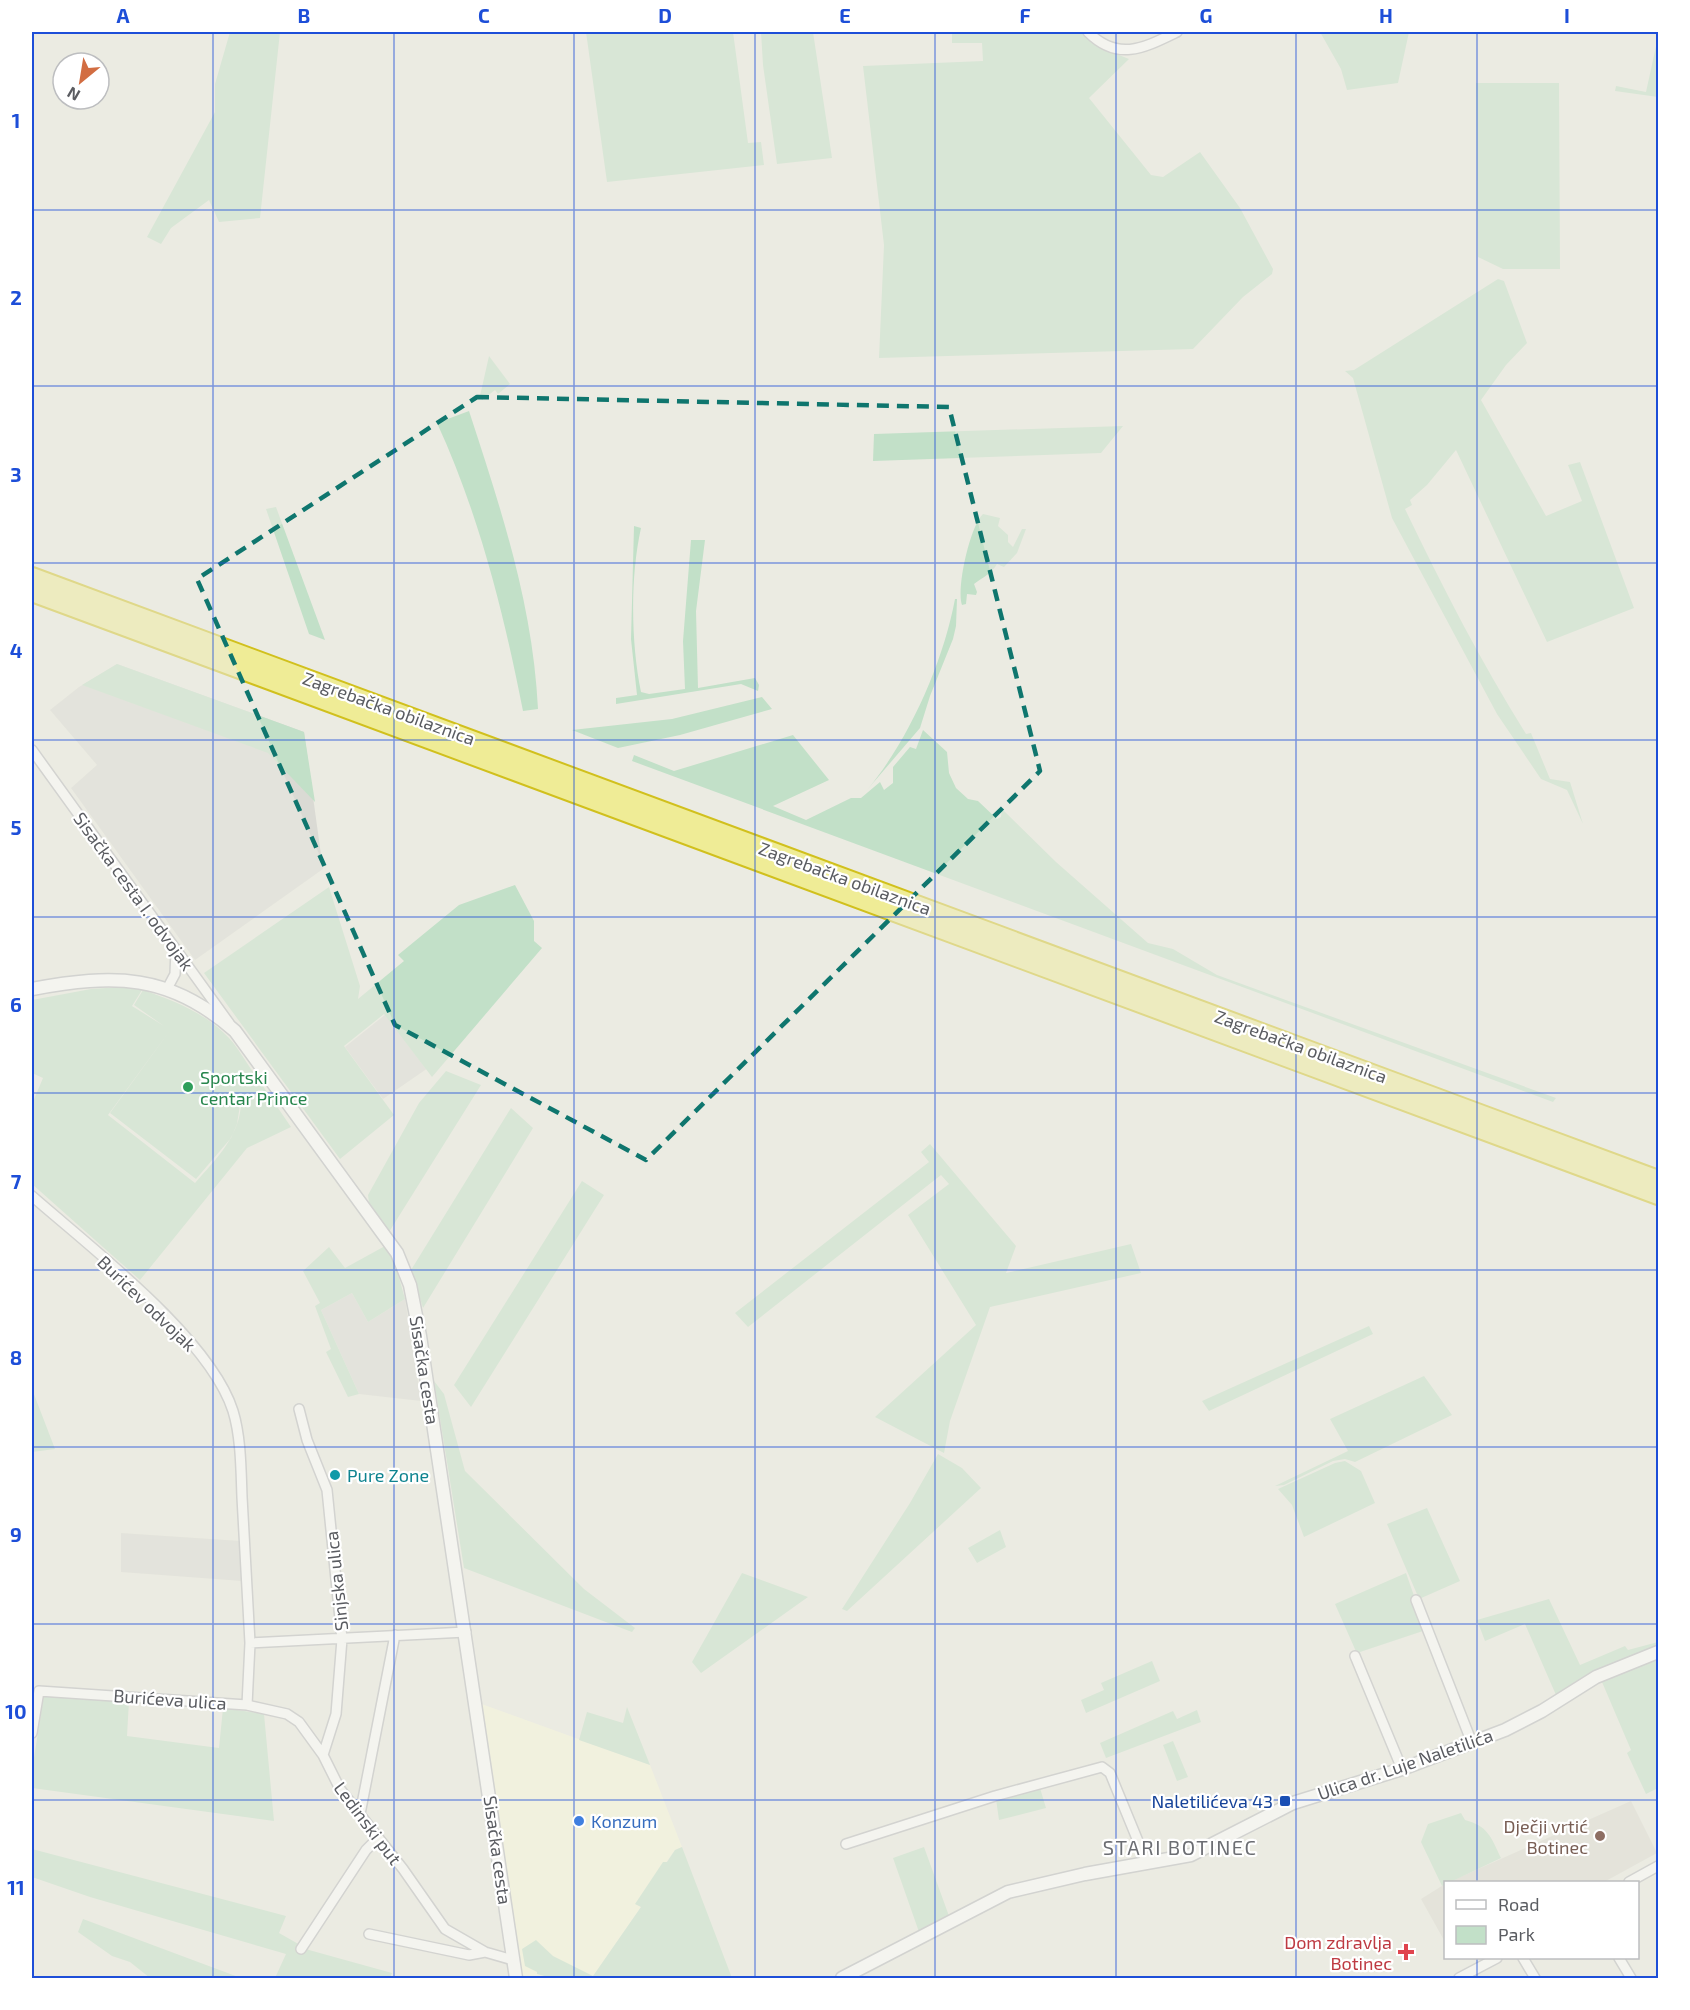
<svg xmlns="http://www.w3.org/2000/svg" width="1690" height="2010" viewBox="0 0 1690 2010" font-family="'Exo 2',sans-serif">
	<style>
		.commercial { fill: #f9f8da }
		.industrial { fill: #dadad4 }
		.education { fill: #dbdad1 }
		.green { fill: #c2e0c8; fill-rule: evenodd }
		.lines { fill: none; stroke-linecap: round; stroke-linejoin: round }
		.street-casing { stroke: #b5b6bb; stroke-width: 12 }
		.secondary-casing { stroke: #b4b5bb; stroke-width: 15 }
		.highway-casing { stroke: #d1c01d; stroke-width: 20 }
		.street { stroke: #fff; stroke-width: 9 }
		.secondary { stroke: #fff; stroke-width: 12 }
		.highway { stroke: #efec96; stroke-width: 16 }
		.marked { fill: none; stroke: #0f766e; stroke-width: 4.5; stroke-dasharray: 12 8; stroke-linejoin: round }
		.grid { fill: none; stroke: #1d4ed8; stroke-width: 1.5; stroke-opacity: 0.55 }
		.leisure-dot { fill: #2e9e5b; stroke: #fff; stroke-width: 2 }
		.culture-dot { fill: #0f9aa8; stroke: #fff; stroke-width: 2 }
		.transit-dot { fill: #1a4fb4; stroke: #fff; stroke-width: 2 }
		.shop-dot { fill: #3f7fe0; stroke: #fff; stroke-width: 2 }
		.education-dot { fill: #8d6e63; stroke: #fff; stroke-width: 2 }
		.health-dot { fill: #e0444e; stroke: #fff; stroke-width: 2 }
		.labels { text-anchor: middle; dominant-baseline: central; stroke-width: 4.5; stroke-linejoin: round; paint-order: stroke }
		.street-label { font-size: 18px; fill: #5a5c61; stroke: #fff }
		.leisure-label { font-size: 18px; fill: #27864d; stroke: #fff; text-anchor: start }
		.culture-label { font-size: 18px; fill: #0d838f; stroke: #fff; text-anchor: start }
		.transit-label { font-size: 18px; fill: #164399; stroke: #fff; text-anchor: end }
		.shop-label { font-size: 18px; fill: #366cbe; stroke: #fff; text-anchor: start }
		.education-label { font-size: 18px; fill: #785e54; stroke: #fff; text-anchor: end }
		.health-label { font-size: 18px; fill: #be3a42; stroke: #fff; text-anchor: end }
		.neighbourhood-label { font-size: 20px; letter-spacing: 1.5px; fill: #6c6e73; stroke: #fff }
		.neatline { fill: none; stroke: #1d4ed8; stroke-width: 2 }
		.grid-label { font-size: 20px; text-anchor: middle; font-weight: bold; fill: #1d4ed8 }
	</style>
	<rect width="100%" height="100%" fill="#ebebe2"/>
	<path class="commercial" d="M 476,1702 L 650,1765 L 682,1847 L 675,1850 L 636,1904 L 641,1907 L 592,1978 L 516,1976 Z"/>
	<path class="industrial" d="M 117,664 L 304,732 L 323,869 L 195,960 L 71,788 L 97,765 L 50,710 L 79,687 Z
		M 386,1014 L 428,1068 L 383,1099 L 345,1047 Z
		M 352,1293 L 368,1322 L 405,1299 L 421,1401 L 359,1394 L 321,1310 Z
		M 121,1533 L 241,1541 L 242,1581 L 121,1572 Z"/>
	<path class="education" d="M 1631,1801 L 1657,1853 L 1604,1882 L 1449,1882 Z
		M 1445,1884 L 1445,1942 L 1421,1899 Z"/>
	<path class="green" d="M 230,32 L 280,32 L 260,218 L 219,222 L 209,200 L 171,228 L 161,244 L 147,237 L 215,112 L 215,84 Z
		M 586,32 L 733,32 L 748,143 L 761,142 L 764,165 L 607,182 Z
		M 761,32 L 813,32 L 832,158 L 777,164 L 763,65 Z
		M 952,32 L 1083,32 L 1104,49 L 1129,59 L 1089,98 L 1151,175 L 1163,177 L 1200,152 L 1240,208 L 1273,269 L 1272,274 L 1243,297 L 1193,349 L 879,358 L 884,245 L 863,66 L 983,61 L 982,43 L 952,43 Z
		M 1320,32 L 1409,32 L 1398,83 L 1347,90 L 1341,69 Z
		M 1658,37 L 1658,97 L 1615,91 L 1616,86 L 1646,92 Z
		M 1476,83 L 1559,83 L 1560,269 L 1503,269 L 1478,257 Z
		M 1498,279 L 1504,281 L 1527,343 L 1506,365 L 1481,400 L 1546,516 L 1582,501 L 1568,465 L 1580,462 L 1634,608 L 1547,642 L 1456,450 L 1427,485 L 1410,500 L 1412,505 L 1405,509 C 1442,586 1481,662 1526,734 L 1531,733 L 1550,779 L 1570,782 L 1583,824 L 1567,790 L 1541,779 L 1497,714 L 1392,518 L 1353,378 L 1345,371 L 1354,370 Z
		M 489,356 L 510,384 L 498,394 L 495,390 L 482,400 L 480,396 Z
		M 469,411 C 501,509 533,605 538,709 L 523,711 C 504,614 479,514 437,423 Z
		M 1123,426 L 1101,453 L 873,461 L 874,434 Z
		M 276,507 L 325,640 L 309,634 L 266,509 Z
		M 983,514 L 1000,518 L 998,526 L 1008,535 L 1008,542 L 1013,547 L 1022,529 L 1026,529 L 1017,553 L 1004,567 L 997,564 C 992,573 982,578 974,584 L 977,592 L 976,595 L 967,594 L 966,604 L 962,605 C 956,589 970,526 983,514 Z
		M 634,526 L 641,528 C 630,577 631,644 641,692 L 649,694 L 685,689 L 683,641 L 691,540 L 705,540 L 696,611 L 698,688 L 755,678 L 759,685 L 758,691 L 741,684 L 616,704 L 616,698 L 637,695 L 631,639 Z
		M 955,599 L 957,599 L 956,626 L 953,639 L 930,696 L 920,728 L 867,790 C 909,740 943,663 955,599 Z
		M 117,664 L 304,732 L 315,802 L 268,753 L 82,685 Z
		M 762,697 L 772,709 L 680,735 L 618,748 L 572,730 L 672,719 Z
		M 923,730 L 947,752 L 949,773 L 956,788 L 968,799 L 978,801 L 997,819 L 1001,817 L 1002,809 L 1056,862 L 1148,943 L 1173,949 L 1217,975 L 1556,1098 L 1553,1102 L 632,761 L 634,755 L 674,771 L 793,735 L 829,780 L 773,806 L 806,820 L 851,798 L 861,798 L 880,782 L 884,790 L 893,783 L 893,767 L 910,747 L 916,749 Z
		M 515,885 L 534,921 L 534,941 L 542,948 L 432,1077 L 384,1014 L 344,1046 L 394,1115 L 340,1159 L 204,973 L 329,887 L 360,986 L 358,999 L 404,961 L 398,955 L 459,905 Z
		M 121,987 L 142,990 L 132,1006 L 164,1026 L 134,1005 L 143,990 C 172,1000 203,1012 225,1034 C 236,1044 244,1059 253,1072 L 246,1087 L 254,1073 L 291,1127 L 247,1148 L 140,1280 L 32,1184 L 32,1104 L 43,1078 L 32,1073 L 32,1000 L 91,989 ZM 171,1029 L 110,1113 L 196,1179 L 231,1138 L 237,1124 L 241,1099 C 242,1134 217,1158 195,1183 L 108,1115 Z
		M 446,1071 L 481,1085 L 389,1232 L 369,1203 L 368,1195 L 419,1103 Z
		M 511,1108 L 533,1128 L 423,1308 L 411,1270 Z
		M 930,1144 L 1016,1246 L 1006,1273 L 1131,1244 L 1141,1273 L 990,1307 L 950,1421 L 944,1453 L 875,1417 L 976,1325 L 908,1215 L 949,1184 L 941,1175 L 748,1327 L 735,1313 L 929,1162 L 921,1152 Z
		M 582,1181 L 604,1195 L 471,1407 L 454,1385 Z
		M 385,1246 L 395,1263 L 405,1299 L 368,1322 L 352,1293 L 321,1310 L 359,1394 L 348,1397 L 326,1352 L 331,1349 L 315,1306 L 320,1303 L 303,1271 L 329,1247 L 345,1268 Z
		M 1369,1326 L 1373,1334 L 1209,1411 L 1202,1401 Z
		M 1424,1376 L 1452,1415 L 1355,1462 L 1345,1459 L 1333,1461 L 1284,1485 L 1275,1486 L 1348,1451 L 1330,1419 Z
		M 434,1381 L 444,1394 L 465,1471 L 584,1589 L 635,1628 L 632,1632 L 464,1568 Z
		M 32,1389 L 55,1449 L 32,1452 Z
		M 938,1454 L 962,1468 L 981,1488 L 847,1611 L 842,1609 L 910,1503 Z
		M 1345,1461 L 1361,1471 L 1375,1503 L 1304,1537 L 1292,1505 L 1278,1489 L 1335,1463 Z
		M 1427,1508 L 1460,1581 L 1419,1599 L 1387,1524 Z
		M 1000,1530 L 1006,1547 L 977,1563 L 968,1548 Z
		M 742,1573 L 808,1597 L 701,1673 L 692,1662 Z
		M 1406,1573 L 1426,1630 L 1360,1652 L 1361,1657 L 1358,1656 L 1335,1604 Z
		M 1549,1599 L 1580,1665 L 1625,1646 L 1628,1650 L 1658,1642 L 1658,1647 L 1618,1662 L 1556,1695 L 1525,1624 L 1485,1641 L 1477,1620 Z
		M 1658,1657 L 1658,1788 L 1646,1794 L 1627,1753 L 1631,1750 L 1602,1682 Z
		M 1152,1661 L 1160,1681 L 1086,1713 L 1081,1700 L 1104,1690 L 1101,1683 Z
		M 44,1695 L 129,1701 L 127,1736 L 219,1748 L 223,1708 L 264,1714 L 274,1821 L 32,1788 L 32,1770 Z
		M 627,1707 L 650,1765 L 579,1740 L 587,1712 L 623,1723 Z
		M 1197,1710 L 1201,1722 L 1106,1758 L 1100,1743 L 1173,1711 L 1177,1719 Z
		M 1173,1741 L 1188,1777 L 1177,1781 L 1163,1745 Z
		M 1040,1788 L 1046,1808 L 999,1820 L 996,1799 Z
		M 1461,1813 L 1465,1820 C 1488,1826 1491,1837 1501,1858 L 1442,1886 L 1421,1842 L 1428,1824 Z
		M 682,1847 L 732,1978 L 552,1978 L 537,1974 L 537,1972 L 525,1966 L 522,1949 L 536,1940 L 553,1956 L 593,1976 L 641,1907 L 635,1904 L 663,1862 L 667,1862 L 675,1850 Z
		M 924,1847 L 949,1916 L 919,1932 L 893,1858 Z
		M 32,1849 L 286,1916 L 279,1933 L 309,1950 L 392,1973 L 390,1978 L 275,1978 L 286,1954 L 90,1897 L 32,1877 Z
		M 83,1919 L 241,1978 L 150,1978 L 130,1962 L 112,1956 L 78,1932 Z"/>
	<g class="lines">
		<g class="street-casing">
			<path id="street" d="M 1088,32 C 1118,62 1144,48 1177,32
				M 32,750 L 229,1023
				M 167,989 L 175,974 L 176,949
				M 32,1196 C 90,1247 210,1338 233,1411 C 241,1437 241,1470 242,1497 C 245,1546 247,1595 250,1643
				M 299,1409 L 307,1440 L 327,1490 L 342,1639 L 336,1714 L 323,1755
				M 1416,1600 L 1472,1743
				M 1355,1656 L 1402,1769
				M 247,1705 L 287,1714 L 299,1722 L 323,1755 L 340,1789 L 403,1869 L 445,1929 L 485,1952 L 513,1960
				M 32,1733 L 39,1691 L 247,1705 L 250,1643 L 466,1632
				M 360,1814 L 395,1635
				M 846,1844 L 995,1796 L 1102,1767 L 1110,1773 L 1147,1863
				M 1629,1882 L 1658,1866
				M 369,1934 L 469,1955 L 485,1952
				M 301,1949 L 366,1850 L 378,1838
				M 1523,1958 L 1535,1978
				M 1619,1958 L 1631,1978
				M 1459,1978 L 1497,1958"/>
		</g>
		<g class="secondary-casing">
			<path id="secondary" d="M 32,989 C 114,974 169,973 235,1031 L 397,1253 L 410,1285 L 420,1336 L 516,1978
				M 842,1978 L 1008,1892 L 1085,1874 L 1191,1855 L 1293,1803 L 1402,1769 L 1505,1730 L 1542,1711 L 1596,1677 L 1658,1652"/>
		</g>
		<g class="highway-casing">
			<path id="highway" d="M 32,576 L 1658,1179
				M 32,593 L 1658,1196"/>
		</g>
		<use href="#street" class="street"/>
		<use href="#secondary" class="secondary"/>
		<use href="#highway" class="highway"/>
	</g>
	<path d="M0 0H1690V2010H0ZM 477,397 L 949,407 L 1040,771 L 646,1160 L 395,1025 L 197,579 Z" fill="#ebebe2" fill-opacity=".55" fill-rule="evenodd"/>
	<path class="marked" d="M 477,397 L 949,407 L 1040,771 L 646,1160 L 395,1025 L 197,579 Z"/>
	<path class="grid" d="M 213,32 L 213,1978M 394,32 L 394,1978M 574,32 L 574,1978M 755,32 L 755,1978M 935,32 L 935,1978M 1116,32 L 1116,1978M 1296,32 L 1296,1978M 1477,32 L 1477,1882M 32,210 L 1658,210M 32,386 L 1658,386M 32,563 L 1658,563M 32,740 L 1658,740M 32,917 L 1658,917M 32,1093 L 1658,1093M 32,1270 L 1658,1270M 32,1447 L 1658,1447M 32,1624 L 1658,1624M 32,1800 L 1658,1800M 1477,1958 L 1477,1978"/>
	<circle class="leisure-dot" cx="188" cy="1087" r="6"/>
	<circle class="culture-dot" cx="335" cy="1475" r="6"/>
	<rect class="transit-dot" x="1279" y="1795" width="12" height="12" rx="3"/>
	<circle class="shop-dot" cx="579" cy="1821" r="6"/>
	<circle class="education-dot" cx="1600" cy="1836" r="6"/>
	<path class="health-dot" d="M1403 1943h6v6h6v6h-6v6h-6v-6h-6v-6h6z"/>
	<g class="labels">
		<g class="street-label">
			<text transform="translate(389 708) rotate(20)">Zagrebačka obilaznica</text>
			<text transform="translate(845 878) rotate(20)">Zagrebačka obilaznica</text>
			<text transform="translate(134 891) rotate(54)">Sisačka cesta I. odvojak</text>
			<text transform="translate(1301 1046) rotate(20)">Zagrebačka obilaznica</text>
			<text transform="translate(147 1303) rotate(44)">Burićev odvojak</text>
			<text transform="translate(425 1370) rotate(81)">Sisačka cesta</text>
			<text transform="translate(336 1581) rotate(-96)">Sinjska ulica</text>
			<text transform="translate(170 1699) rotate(4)">Burićeva ulica</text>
			<text transform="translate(1405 1764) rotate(-19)">Ulica dr. Luje Naletilića</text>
			<text transform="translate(368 1823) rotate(53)">Ledinski put</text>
			<text transform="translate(498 1850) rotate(82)">Sisačka cesta</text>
		</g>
		<g class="leisure-label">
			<text x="200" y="1077">Sportski<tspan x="200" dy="21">centar Prince</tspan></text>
		</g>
		<g class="culture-label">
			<text x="347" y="1475">Pure Zone</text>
		</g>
		<g class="transit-label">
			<text x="1273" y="1801">Naletilićeva 43</text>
		</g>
		<g class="shop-label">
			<text x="591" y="1821">Konzum</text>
		</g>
		<g class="education-label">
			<text x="1588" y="1826">Dječji vrtić<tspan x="1588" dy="21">Botinec</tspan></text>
		</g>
		<g class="health-label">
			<text x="1392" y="1942">Dom zdravlja<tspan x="1392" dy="21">Botinec</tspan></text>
		</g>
		<g class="neighbourhood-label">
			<text x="1180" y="1847">STARI BOTINEC</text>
		</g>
	</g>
	<rect width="1690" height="2010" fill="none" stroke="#ffffff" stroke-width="66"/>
	<rect x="1444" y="1881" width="195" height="78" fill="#ffffff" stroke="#bdbec0" stroke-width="1.5"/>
	<rect x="1456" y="1900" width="30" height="9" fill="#ffffff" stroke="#bdbec0" stroke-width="1.5"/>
	<text x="1498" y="1911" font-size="18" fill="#5a5c61">Road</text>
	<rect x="1456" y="1926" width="30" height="18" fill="#c2e0c8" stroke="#bdbec0" stroke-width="1.5"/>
	<text x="1498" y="1941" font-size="18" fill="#5a5c61">Park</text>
	<g transform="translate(81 81) rotate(210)"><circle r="28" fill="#ffffff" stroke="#bdbec0" stroke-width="1.5"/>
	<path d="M0-4.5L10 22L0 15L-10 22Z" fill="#d26d42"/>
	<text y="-9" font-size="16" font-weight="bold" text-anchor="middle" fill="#5a5c61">N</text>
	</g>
	<rect x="33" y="33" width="1624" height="1944" class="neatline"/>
	<g class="grid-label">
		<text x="123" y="23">A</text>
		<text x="304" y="23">B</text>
		<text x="484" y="23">C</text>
		<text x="665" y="23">D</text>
		<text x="845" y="23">E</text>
		<text x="1025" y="23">F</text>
		<text x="1206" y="23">G</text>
		<text x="1386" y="23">H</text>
		<text x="1567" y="23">I</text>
		<text x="16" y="128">1</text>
		<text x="16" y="305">2</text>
		<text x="16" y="482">3</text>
		<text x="16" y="658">4</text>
		<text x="16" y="835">5</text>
		<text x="16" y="1012">6</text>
		<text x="16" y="1189">7</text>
		<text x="16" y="1365">8</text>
		<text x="16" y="1542">9</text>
		<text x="16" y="1719">10</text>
		<text x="16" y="1895">11</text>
	</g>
</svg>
